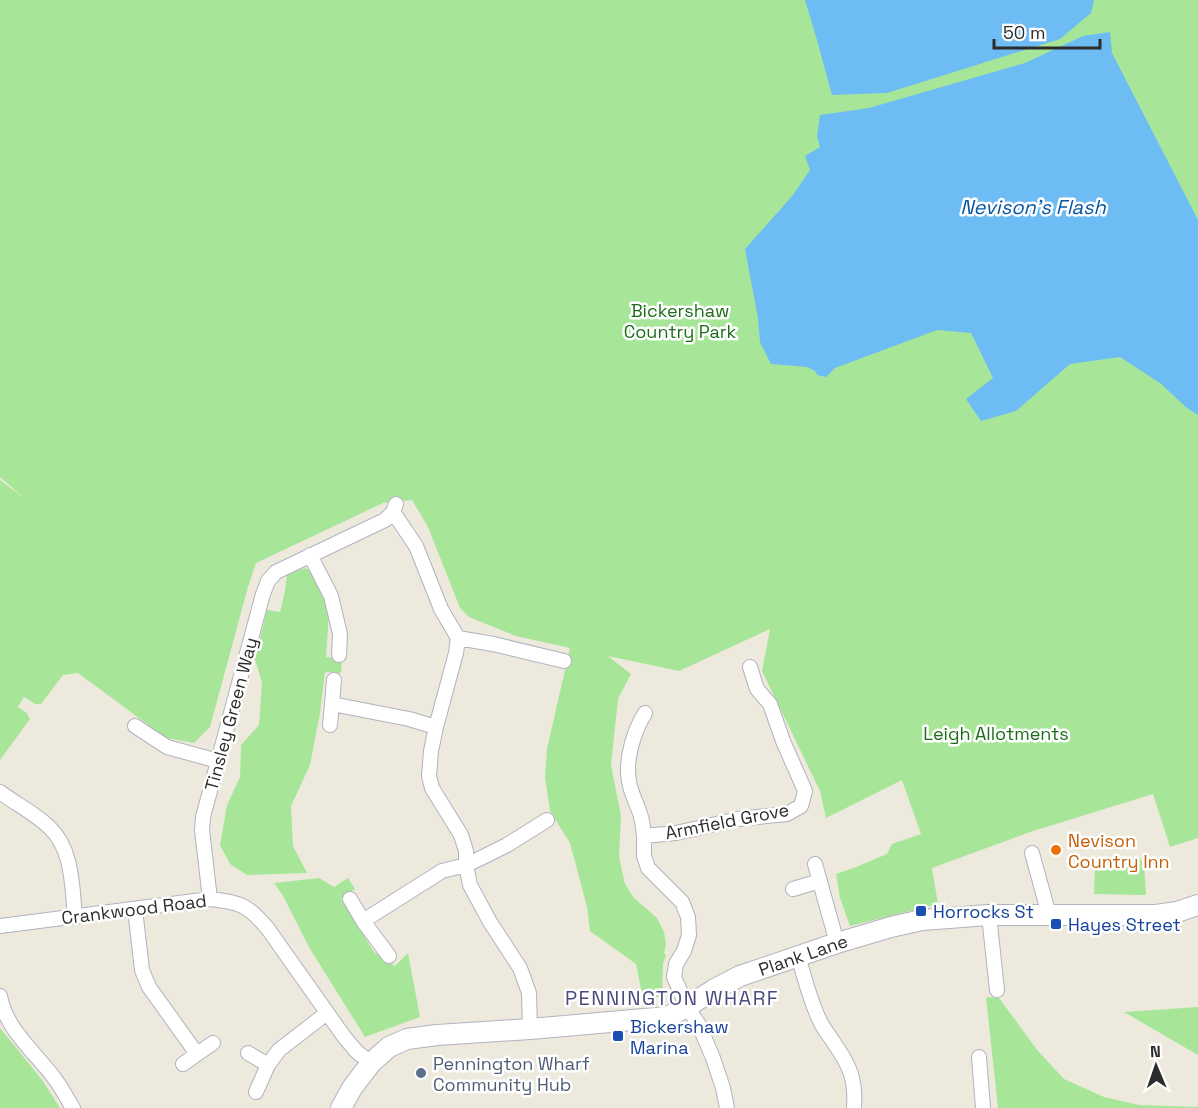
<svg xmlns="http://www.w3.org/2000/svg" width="1198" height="1108" viewBox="0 0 1198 1108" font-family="'Space Grotesk',sans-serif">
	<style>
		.green { fill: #a7e698 }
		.water { fill: #6dbcf4 }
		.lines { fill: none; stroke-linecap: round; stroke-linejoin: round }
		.street-casing { stroke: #b2b2c0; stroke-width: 16 }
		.secondary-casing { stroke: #b2b2c0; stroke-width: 22 }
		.street { stroke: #fff; stroke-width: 14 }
		.secondary { stroke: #fff; stroke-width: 20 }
		.food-dot { fill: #e8710a; stroke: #fff; stroke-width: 2 }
		.transit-dot { fill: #1a4fb4; stroke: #fff; stroke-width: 2 }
		.service-dot { fill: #5c6f8a; stroke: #fff; stroke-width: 2 }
		.labels { text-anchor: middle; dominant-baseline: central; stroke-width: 5; stroke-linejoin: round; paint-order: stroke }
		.park-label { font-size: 18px; fill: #1d6d18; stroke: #fff }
		.street-label { font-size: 18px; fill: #2c2c2c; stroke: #fff }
		.food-label { font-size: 18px; fill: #c56008; stroke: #fff; text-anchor: start }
		.transit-label { font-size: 18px; fill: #164399; stroke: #fff; text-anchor: start }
		.service-label { font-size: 18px; fill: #4e5e75; stroke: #fff; text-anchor: start }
		.water-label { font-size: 20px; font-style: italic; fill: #0857a3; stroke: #fff }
		.neighbourhood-label { font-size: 20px; letter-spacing: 1.5px; fill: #4a4b7f; stroke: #fff }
	</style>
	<rect width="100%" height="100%" fill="#eee9dd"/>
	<path class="green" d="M 0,0 L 1198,0 L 1198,838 L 1170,847 L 1153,794 L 1030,832 L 932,868 L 938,904 L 850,926 L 840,898 L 836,874 L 856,867 L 887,854 L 892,844 L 921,834 L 902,780 L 826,818 L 820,791 L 762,671 L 770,629 L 679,671 L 608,656 L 631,674 L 618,699 L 611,765 L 621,816 L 619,857 L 625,884 L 634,898 L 657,918 L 664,932 L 666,944 L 664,953 L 666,955 L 663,964 L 662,996 L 643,999 L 636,964 L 590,931 L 587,907 L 570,843 L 550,811 L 545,777 L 547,749 L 570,648 L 516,636 L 469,617 L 460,608 L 428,527 L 412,500 L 383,503 L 256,563 L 248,587 L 210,727 L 194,743 L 166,738 L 78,673 L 63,675 L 41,704 L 35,704 L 24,697 L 18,707 L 27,713 L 30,719 L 0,760 L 0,480 L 24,498 L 0,477 Z
		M 305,568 L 312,572 L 329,612 L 326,657 L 342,659 L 341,673 L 325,672 L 320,713 L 310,765 L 291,806 L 293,846 L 307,873 L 247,875 L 230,864 L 220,845 L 227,805 L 240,777 L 241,745 L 259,725 L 262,683 L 255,659 L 267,610 L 280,612 L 285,591 L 287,574 Z
		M 1117,857 L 1140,858 L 1144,865 L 1146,895 L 1094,894 L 1095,866 Z
		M 319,878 L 334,887 L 348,878 L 355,889 L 341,899 L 374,952 L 395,966 L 408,953 L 420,1017 L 365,1037 L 310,949 L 282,894 L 274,883 Z
		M 986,997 L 999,998 L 1038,1051 L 1064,1079 L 1104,1097 L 1139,1105 L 1198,1107 L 1198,1108 L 998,1108 Z
		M 1198,1007 L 1198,1055 L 1124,1012 Z
		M 0,1028 L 43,1081 L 60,1108 L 0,1108 Z"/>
	<path class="water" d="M 805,0 L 1094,0 L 1091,13 L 1060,39 L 887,93 L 832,95 L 817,40 Z
		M 1110,32 L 1112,53 L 1198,220 L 1198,415 L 1187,408 L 1160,383 L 1120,357 L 1070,364 L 1016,411 L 981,421 L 966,399 L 993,378 L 971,333 L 937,330 L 835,368 L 826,377 L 817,375 L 815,371 L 807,367 L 771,364 L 760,342 L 758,318 L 745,249 L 793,195 L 810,170 L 805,156 L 820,147 L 817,136 L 820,115 L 869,108 L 1025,63 L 1083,36 Z"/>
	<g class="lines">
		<g class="street-casing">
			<path id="street" d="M 393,512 L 416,546 L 441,609 L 458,638 L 493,644 L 564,661
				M 310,555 L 331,596 L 340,634 L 339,655
				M 458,638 L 456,653 L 436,727 L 431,751 L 429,776 L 432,788 L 461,835 L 466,851 L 466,865 L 470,885 L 490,922 L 520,968 L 529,993 L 530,1029
				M 334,680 L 332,704 L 409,719 L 436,727
				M 330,725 L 332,704
				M 135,726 L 167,747 L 218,761
				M 0,792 C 16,804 36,814 50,828 C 73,850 72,887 75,916
				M 644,836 C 643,830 643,823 641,817 C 638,805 631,795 629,781 C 625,759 634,731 645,713
				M 1032,853 L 1049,915
				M 815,864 L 837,943
				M 793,889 L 820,881
				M 210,899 L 202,830 L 203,817 L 263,594 L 268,581 L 276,572 L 385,520 L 393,512 L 396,504
				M 350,899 L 363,921
				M 135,909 L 142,970 L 149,987 L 197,1054 L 213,1043
				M 989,915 L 997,990
				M 0,926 L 210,899 C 241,902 249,906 268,929 L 345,1038 L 357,1052 L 371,1063
				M 389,956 L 363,921 L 442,871 L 466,865 L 483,857 L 507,845 L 547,820
				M 798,956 C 805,978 810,1002 821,1023 C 824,1030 830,1036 834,1043 C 850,1066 856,1079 854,1108
				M 0,996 C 6,1030 36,1053 55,1079 C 62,1088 67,1099 73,1108
				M 248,1053 L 268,1065
				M 979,1057 L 983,1108
				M 183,1064 L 197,1054
				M 256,1092 L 268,1065 L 279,1050 L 327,1013
				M 727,1108 L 723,1088 L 713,1058 L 699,1025 L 687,1007 L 674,977 L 676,964 L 684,951 L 689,935 L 688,917 L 682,902 L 648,868 L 644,856 L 644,836 L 676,833 L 738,819 L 787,814 L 801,806 L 805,791 L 783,741 L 770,704 L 757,689 L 750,667"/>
		</g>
		<g class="secondary-casing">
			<path id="secondary" d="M 341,1108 L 352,1088 L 371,1063 L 389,1047 L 407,1039 L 437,1035 L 530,1029 L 667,1017 L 687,1007 L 713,990 L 740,976 L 837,943 L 891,927 L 922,920 L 989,915 L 1156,915 L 1177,912 L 1198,905"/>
		</g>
		<use href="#street" class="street"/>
		<use href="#secondary" class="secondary"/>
	</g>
	<circle class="food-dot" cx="1056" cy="850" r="6"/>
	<g class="transit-dot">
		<rect x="915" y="905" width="12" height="12" rx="3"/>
		<rect x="1050" y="918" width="12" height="12" rx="3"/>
		<rect x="612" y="1030" width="12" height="12" rx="3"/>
	</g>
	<circle class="service-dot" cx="421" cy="1073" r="6"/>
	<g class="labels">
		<g class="park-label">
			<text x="680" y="310">Bickershaw<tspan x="680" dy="21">Country Park</tspan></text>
			<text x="996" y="733">Leigh Allotments</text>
		</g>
		<g class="street-label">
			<text transform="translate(231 714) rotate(-75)">Tinsley Green Way</text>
			<text transform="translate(727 821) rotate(-11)">Armfield Grove</text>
			<text transform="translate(134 909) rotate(-7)">Crankwood Road</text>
			<text transform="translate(803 955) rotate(-19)">Plank Lane</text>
		</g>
		<g class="food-label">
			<text x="1068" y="840">Nevison<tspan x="1068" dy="21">Country Inn</tspan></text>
		</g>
		<g class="transit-label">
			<text x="933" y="911">Horrocks St</text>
			<text x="1068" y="924">Hayes Street</text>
			<text x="630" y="1026">Bickershaw<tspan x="630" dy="21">Marina</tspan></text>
		</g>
		<g class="service-label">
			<text x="433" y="1063">Pennington Wharf<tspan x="433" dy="21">Community Hub</tspan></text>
		</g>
		<g class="water-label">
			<text x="1033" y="207">Nevison's Flash</text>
		</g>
		<g class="neighbourhood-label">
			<text x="672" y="998">PENNINGTON WHARF</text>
		</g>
	</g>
	<g transform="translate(1156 1066) rotate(358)" stroke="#ffffff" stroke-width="4.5" paint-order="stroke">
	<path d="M0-4.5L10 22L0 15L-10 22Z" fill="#2c2c2c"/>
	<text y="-9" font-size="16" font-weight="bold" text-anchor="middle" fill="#2c2c2c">N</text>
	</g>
	<path d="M994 39v9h106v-9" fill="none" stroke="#2c2c2c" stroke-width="3"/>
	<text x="1003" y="39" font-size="18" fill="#2c2c2c" stroke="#ffffff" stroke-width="4.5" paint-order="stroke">50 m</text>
</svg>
